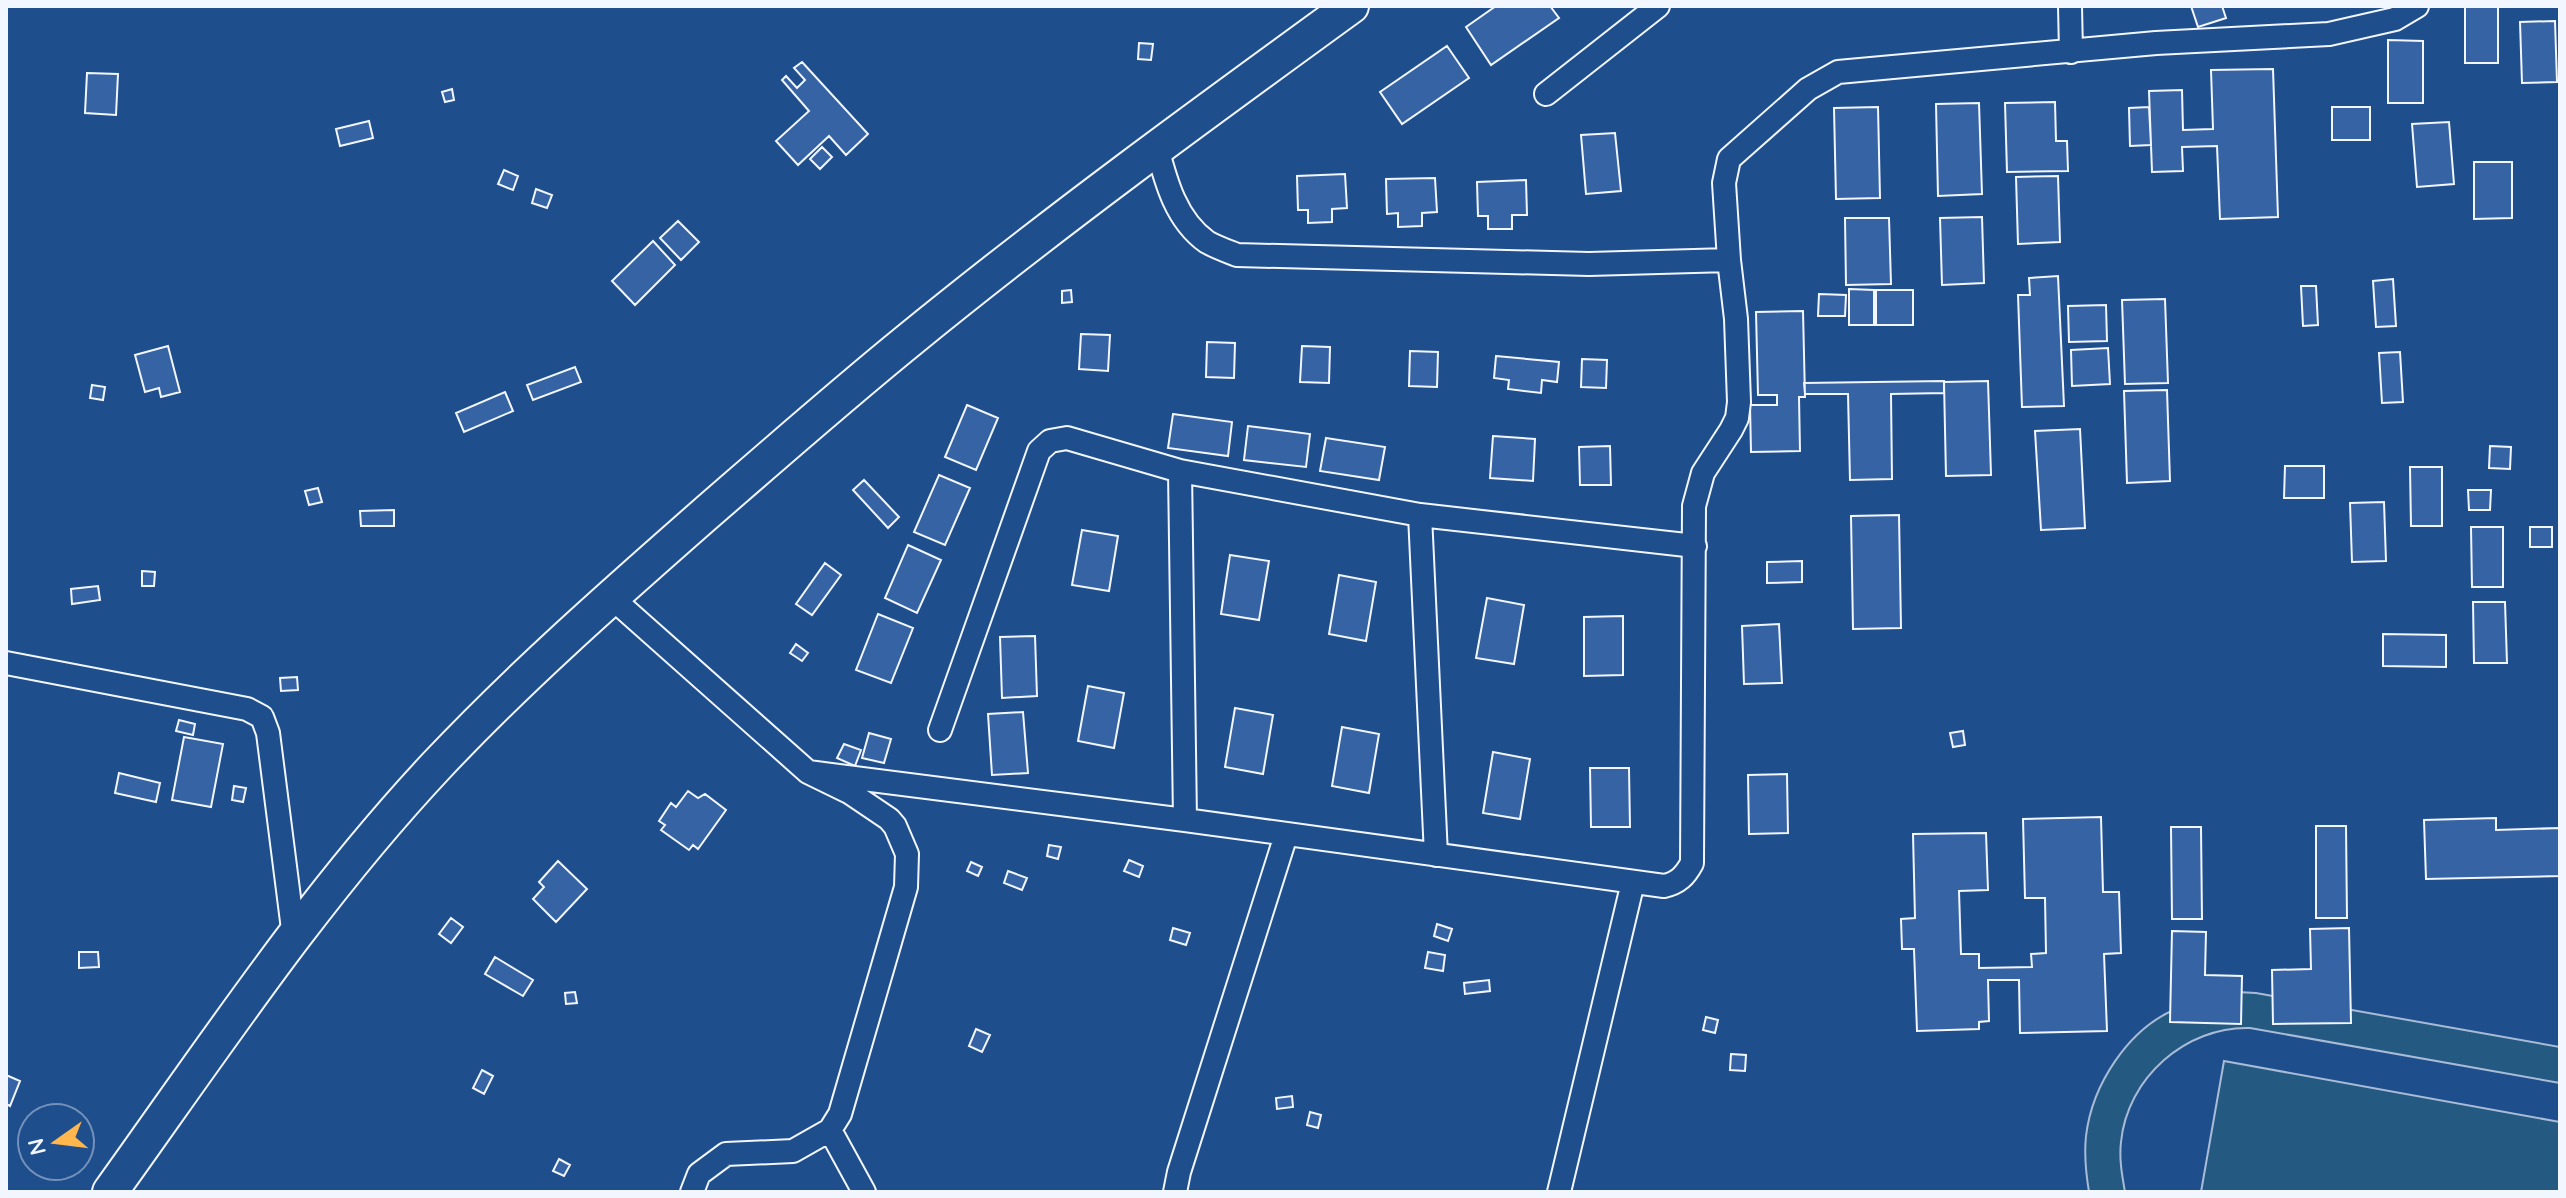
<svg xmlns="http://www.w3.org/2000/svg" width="2566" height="1198" viewBox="0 0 2566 1198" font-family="Quicksand,sans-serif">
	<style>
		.green { fill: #245a82; stroke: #a8bbd7; stroke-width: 2 }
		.building { fill: #3563a3; stroke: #f2f6ff; stroke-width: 2 }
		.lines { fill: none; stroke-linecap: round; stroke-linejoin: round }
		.street-casing { stroke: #f2f6ff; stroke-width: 26 }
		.primary-casing { stroke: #f2f6ff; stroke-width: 38 }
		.street { stroke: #1f4e8c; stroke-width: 22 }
		.primary { stroke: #1f4e8c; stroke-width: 34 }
	</style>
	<rect width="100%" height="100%" fill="#1f4e8c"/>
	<path class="green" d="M 2237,992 L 2256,993 L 2560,1047 L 2560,1083 L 2250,1028 C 2186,1026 2127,1078 2121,1142 C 2119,1159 2122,1175 2125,1192 L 2089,1192 C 2086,1174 2084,1155 2086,1136 C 2092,1085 2128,1029 2176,1009 C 2195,1001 2217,998 2237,992 Z
		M 2224,1061 L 2560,1122 L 2560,1192 L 2201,1192 Z"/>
	<path class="building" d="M 1496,6 L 1550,6 L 1559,18 L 1491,65 L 1466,27 Z
		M 2191,6 L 2222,6 L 2226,18 L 2198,27 Z
		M 2465,6 L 2498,6 L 2498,63 L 2465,63 Z
		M 2555,21 L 2557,82 L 2522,83 L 2520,22 Z
		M 2388,40 L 2423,41 L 2423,103 L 2388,103 Z
		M 1139,43 L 1153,44 L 1151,60 L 1138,59 Z
		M 1447,46 L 1469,78 L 1402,124 L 1380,92 Z
		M 802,62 L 868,134 L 846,155 L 829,136 L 798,165 L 776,141 L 809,111 L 782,80 L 786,76 L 797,88 L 805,80 L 794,68 Z
		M 2273,69 L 2278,217 L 2220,219 L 2217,146 L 2182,147 L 2183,171 L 2152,172 L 2149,91 L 2182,90 L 2183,130 L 2213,129 L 2211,70 Z
		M 87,73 L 118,74 L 116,115 L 85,113 Z
		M 452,89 L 454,100 L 445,102 L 442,92 Z
		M 2055,102 L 2056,141 L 2067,141 L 2068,171 L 2007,172 L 2005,103 Z
		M 1979,103 L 1982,194 L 1938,196 L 1936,104 Z
		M 1878,107 L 1880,198 L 1836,199 L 1834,108 Z
		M 2149,107 L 2151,145 L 2130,146 L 2129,108 Z
		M 2332,107 L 2370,107 L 2370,140 L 2332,140 Z
		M 369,121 L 373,138 L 340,146 L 336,129 Z
		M 2449,122 L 2454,184 L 2417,187 L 2412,124 Z
		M 1615,133 L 1621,191 L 1586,194 L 1581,135 Z
		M 822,147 L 832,157 L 820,169 L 810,159 Z
		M 2474,162 L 2512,162 L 2512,218 L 2474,219 Z
		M 504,170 L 518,176 L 513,190 L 498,184 Z
		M 1345,174 L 1347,208 L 1332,209 L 1332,222 L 1308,223 L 1308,210 L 1298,210 L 1297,176 Z
		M 2058,176 L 2060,242 L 2018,244 L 2016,177 Z
		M 1435,178 L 1437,212 L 1422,213 L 1422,226 L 1398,227 L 1398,213 L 1387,214 L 1386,179 Z
		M 1526,180 L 1527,215 L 1512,215 L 1512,229 L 1488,229 L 1488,216 L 1478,216 L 1477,182 Z
		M 536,189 L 552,195 L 547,208 L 532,203 Z
		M 1982,217 L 1984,283 L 1942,285 L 1940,218 Z
		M 1845,218 L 1889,218 L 1891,284 L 1846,285 Z
		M 678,221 L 699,242 L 681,260 L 660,238 Z
		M 653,241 L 675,265 L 635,305 L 612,281 Z
		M 2058,276 L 2064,406 L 2022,407 L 2018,295 L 2030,295 L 2029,278 Z
		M 2393,279 L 2396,326 L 2376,327 L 2373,281 Z
		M 2301,286 L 2316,286 L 2318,325 L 2303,326 Z
		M 1849,289 L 1874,290 L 1874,325 L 1849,325 Z
		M 1071,290 L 1072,302 L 1062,303 L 1062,291 Z
		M 1876,290 L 1913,290 L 1913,325 L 1876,325 Z
		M 1819,294 L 1846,295 L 1845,316 L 1818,316 Z
		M 2165,299 L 2168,383 L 2125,384 L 2122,300 Z
		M 2106,305 L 2107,341 L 2069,342 L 2068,306 Z
		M 1803,311 L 1805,397 L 1799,397 L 1800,451 L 1751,452 L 1750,405 L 1777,405 L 1777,395 L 1758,395 L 1756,312 Z
		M 1081,334 L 1110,335 L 1108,371 L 1079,369 Z
		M 1207,342 L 1235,343 L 1234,378 L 1206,377 Z
		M 168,346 L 180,392 L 161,397 L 159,388 L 145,392 L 135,355 Z
		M 1302,346 L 1330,347 L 1329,383 L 1300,382 Z
		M 2108,348 L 2110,384 L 2072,386 L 2071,350 Z
		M 1410,351 L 1438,352 L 1437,387 L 1409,386 Z
		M 2400,352 L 2403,402 L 2382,403 L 2379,353 Z
		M 1496,356 L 1559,362 L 1557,382 L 1542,380 L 1541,393 L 1508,389 L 1509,380 L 1494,378 Z
		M 1582,359 L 1607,360 L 1606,388 L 1581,387 Z
		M 575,367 L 581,382 L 533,400 L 527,385 Z
		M 1944,381 L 1944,393 L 1891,394 L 1892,479 L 1850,480 L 1848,394 L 1805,394 L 1804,383 Z
		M 1988,381 L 1991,475 L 1946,476 L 1944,382 Z
		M 92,385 L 105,387 L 103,400 L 90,398 Z
		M 2167,390 L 2170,481 L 2127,483 L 2124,391 Z
		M 505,392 L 513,411 L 464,432 L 456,413 Z
		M 967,405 L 998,418 L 976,470 L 945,457 Z
		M 1173,414 L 1232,422 L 1228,456 L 1168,448 Z
		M 1248,426 L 1310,434 L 1306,467 L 1244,460 Z
		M 2080,429 L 2085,528 L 2041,530 L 2035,431 Z
		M 1493,436 L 1535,439 L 1533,481 L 1490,478 Z
		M 1326,438 L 1385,447 L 1379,480 L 1320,471 Z
		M 1610,446 L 1611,485 L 1580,485 L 1579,447 Z
		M 2490,446 L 2511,447 L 2510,469 L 2489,468 Z
		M 2285,466 L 2324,466 L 2324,498 L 2284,498 Z
		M 2410,467 L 2442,467 L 2442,526 L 2411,526 Z
		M 939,475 L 970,488 L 945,545 L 914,532 Z
		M 864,480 L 899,517 L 888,528 L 853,490 Z
		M 318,488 L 322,502 L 309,505 L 305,491 Z
		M 2468,490 L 2491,490 L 2490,510 L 2469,510 Z
		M 2384,502 L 2386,561 L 2352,562 L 2350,503 Z
		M 394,510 L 394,526 L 361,526 L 360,511 Z
		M 1899,515 L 1901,628 L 1853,629 L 1851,516 Z
		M 2471,527 L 2503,527 L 2503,587 L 2472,587 Z
		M 2530,527 L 2552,527 L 2552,547 L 2530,547 Z
		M 1082,530 L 1118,536 L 1109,591 L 1072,585 Z
		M 908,545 L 941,560 L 917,613 L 885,598 Z
		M 1230,555 L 1269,561 L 1259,620 L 1221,614 Z
		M 1802,561 L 1802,582 L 1767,583 L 1767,562 Z
		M 825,563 L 841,575 L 812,615 L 796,604 Z
		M 142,571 L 155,572 L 154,586 L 142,586 Z
		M 1339,575 L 1376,582 L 1366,641 L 1329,634 Z
		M 98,586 L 100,600 L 72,604 L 71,589 Z
		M 1487,598 L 1524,605 L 1514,664 L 1476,658 Z
		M 2473,602 L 2505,602 L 2507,663 L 2474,663 Z
		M 878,614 L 913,628 L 891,683 L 856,670 Z
		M 1623,616 L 1623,675 L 1584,676 L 1584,617 Z
		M 1779,624 L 1782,683 L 1744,684 L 1742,626 Z
		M 2383,634 L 2446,635 L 2446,667 L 2383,666 Z
		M 1035,636 L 1037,696 L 1002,698 L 1000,637 Z
		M 796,644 L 808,653 L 802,661 L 790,653 Z
		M 297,677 L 298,690 L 281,691 L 280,678 Z
		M 1088,686 L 1124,693 L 1114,748 L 1078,741 Z
		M 1235,708 L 1273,715 L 1263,774 L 1225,767 Z
		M 1023,712 L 1028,773 L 992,775 L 988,714 Z
		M 179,720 L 195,724 L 193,735 L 176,731 Z
		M 1342,727 L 1379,734 L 1369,793 L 1332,786 Z
		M 1963,731 L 1965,745 L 1953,747 L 1950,733 Z
		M 869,733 L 891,739 L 884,763 L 862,758 Z
		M 184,737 L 223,744 L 211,807 L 172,800 Z
		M 844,744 L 861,750 L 855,766 L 837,758 Z
		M 1493,752 L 1530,759 L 1520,819 L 1483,813 Z
		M 1590,768 L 1629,768 L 1630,827 L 1591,827 Z
		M 119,773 L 160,783 L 156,802 L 115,793 Z
		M 1787,774 L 1788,833 L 1749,834 L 1748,775 Z
		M 234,786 L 246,788 L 243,802 L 232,800 Z
		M 688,791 L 698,798 L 705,794 L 726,810 L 698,849 L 693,845 L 689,850 L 661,830 L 665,825 L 659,821 L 671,803 L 676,807 Z
		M 2101,817 L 2103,892 L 2119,892 L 2121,953 L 2104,954 L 2107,1031 L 2020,1033 L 2019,980 L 1988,980 L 1989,1021 L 1979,1022 L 1979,1029 L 1917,1031 L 1914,949 L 1902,949 L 1901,919 L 1915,918 L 1913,834 L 1986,833 L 1988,890 L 1959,891 L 1961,954 L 1979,954 L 1979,968 L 2032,967 L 2031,954 L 2046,953 L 2045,898 L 2025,898 L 2023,819 Z
		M 2496,818 L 2496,830 L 2560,828 L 2560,876 L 2426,879 L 2424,820 Z
		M 2316,826 L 2346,826 L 2347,918 L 2316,918 Z
		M 2171,827 L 2201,827 L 2202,919 L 2172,919 Z
		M 1049,845 L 1061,847 L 1058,859 L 1047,856 Z
		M 1129,860 L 1143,866 L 1139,877 L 1124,871 Z
		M 558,861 L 587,889 L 556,922 L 533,899 L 544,887 L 539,882 Z
		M 971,862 L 982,867 L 978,876 L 967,871 Z
		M 1008,871 L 1027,878 L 1022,890 L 1004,883 Z
		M 451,918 L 463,927 L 451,943 L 439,934 Z
		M 1437,924 L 1452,929 L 1448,941 L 1434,936 Z
		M 1173,928 L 1190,933 L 1186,945 L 1170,940 Z
		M 2349,928 L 2351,1023 L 2273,1024 L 2272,970 L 2311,969 L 2310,929 Z
		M 2172,931 L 2206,932 L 2205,975 L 2242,976 L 2241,1024 L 2170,1022 Z
		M 79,952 L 98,952 L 99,967 L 79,968 Z
		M 1428,952 L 1445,955 L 1443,971 L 1425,968 Z
		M 495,957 L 533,980 L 523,996 L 485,974 Z
		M 1489,980 L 1490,991 L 1465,994 L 1464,983 Z
		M 575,992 L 577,1003 L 566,1004 L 565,993 Z
		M 1706,1017 L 1718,1020 L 1715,1033 L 1703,1030 Z
		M 976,1029 L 990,1035 L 982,1052 L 969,1046 Z
		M 1731,1054 L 1746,1055 L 1745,1071 L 1730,1070 Z
		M 482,1070 L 493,1076 L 484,1094 L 473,1088 Z
		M 6,1075 L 20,1081 L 10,1106 L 6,1104 Z
		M 1292,1096 L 1293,1107 L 1277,1109 L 1276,1098 Z
		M 1310,1112 L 1321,1115 L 1318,1128 L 1307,1125 Z
		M 559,1159 L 570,1165 L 564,1176 L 553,1171 Z"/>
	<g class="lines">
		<g class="street-casing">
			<path id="street" d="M 2070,6 L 2071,52
				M 1546,94 L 1658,6
				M 1157,148 C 1166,182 1176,220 1207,242 C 1216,247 1227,251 1237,255 L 1589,264 L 1729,260
				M 1180,471 L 1185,820
				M 1420,515 L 1436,855
				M 611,597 L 808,772 L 849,792 L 889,819 L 895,826 L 907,854 L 906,887 L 840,1114 L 830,1130 L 793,1151 L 726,1154 L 699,1174 L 692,1192
				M 6,663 L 247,709 L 262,717 L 268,733 L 294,937
				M 940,730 L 1039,451 L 1050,441 L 1067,438 L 1180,471 L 1420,515 L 1695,546
				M 808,772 L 1185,820 L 1664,886 C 1678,883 1685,876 1692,863 L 1694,506 L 1703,473 L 1731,430 L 1737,418 L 1739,402 L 1736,319 L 1729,260 L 1724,183 L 1729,159 L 1808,89 L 1838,72 L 2156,43 L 2329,34 L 2395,19 L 2417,6
				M 830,1130 L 864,1192
				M 1175,1192 L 1179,1172 L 1286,835
				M 1559,1192 L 1633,882"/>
		</g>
		<g class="primary-casing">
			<path id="primary" d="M 110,1192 C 214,1047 314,896 437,765 C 520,677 612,596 703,516 C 771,457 838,398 908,341 C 1051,224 1201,115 1351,6"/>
		</g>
		<use href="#street" class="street"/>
		<use href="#primary" class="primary"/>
	</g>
	<rect width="2566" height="1198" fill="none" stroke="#f2f6ff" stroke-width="16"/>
	<g transform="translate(56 1142) rotate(256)"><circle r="38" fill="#1f4e8c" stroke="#7391ba" stroke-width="2"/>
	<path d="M0-6L14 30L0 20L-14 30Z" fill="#ffb74d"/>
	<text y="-12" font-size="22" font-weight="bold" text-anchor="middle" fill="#f2f6ff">N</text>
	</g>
</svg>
